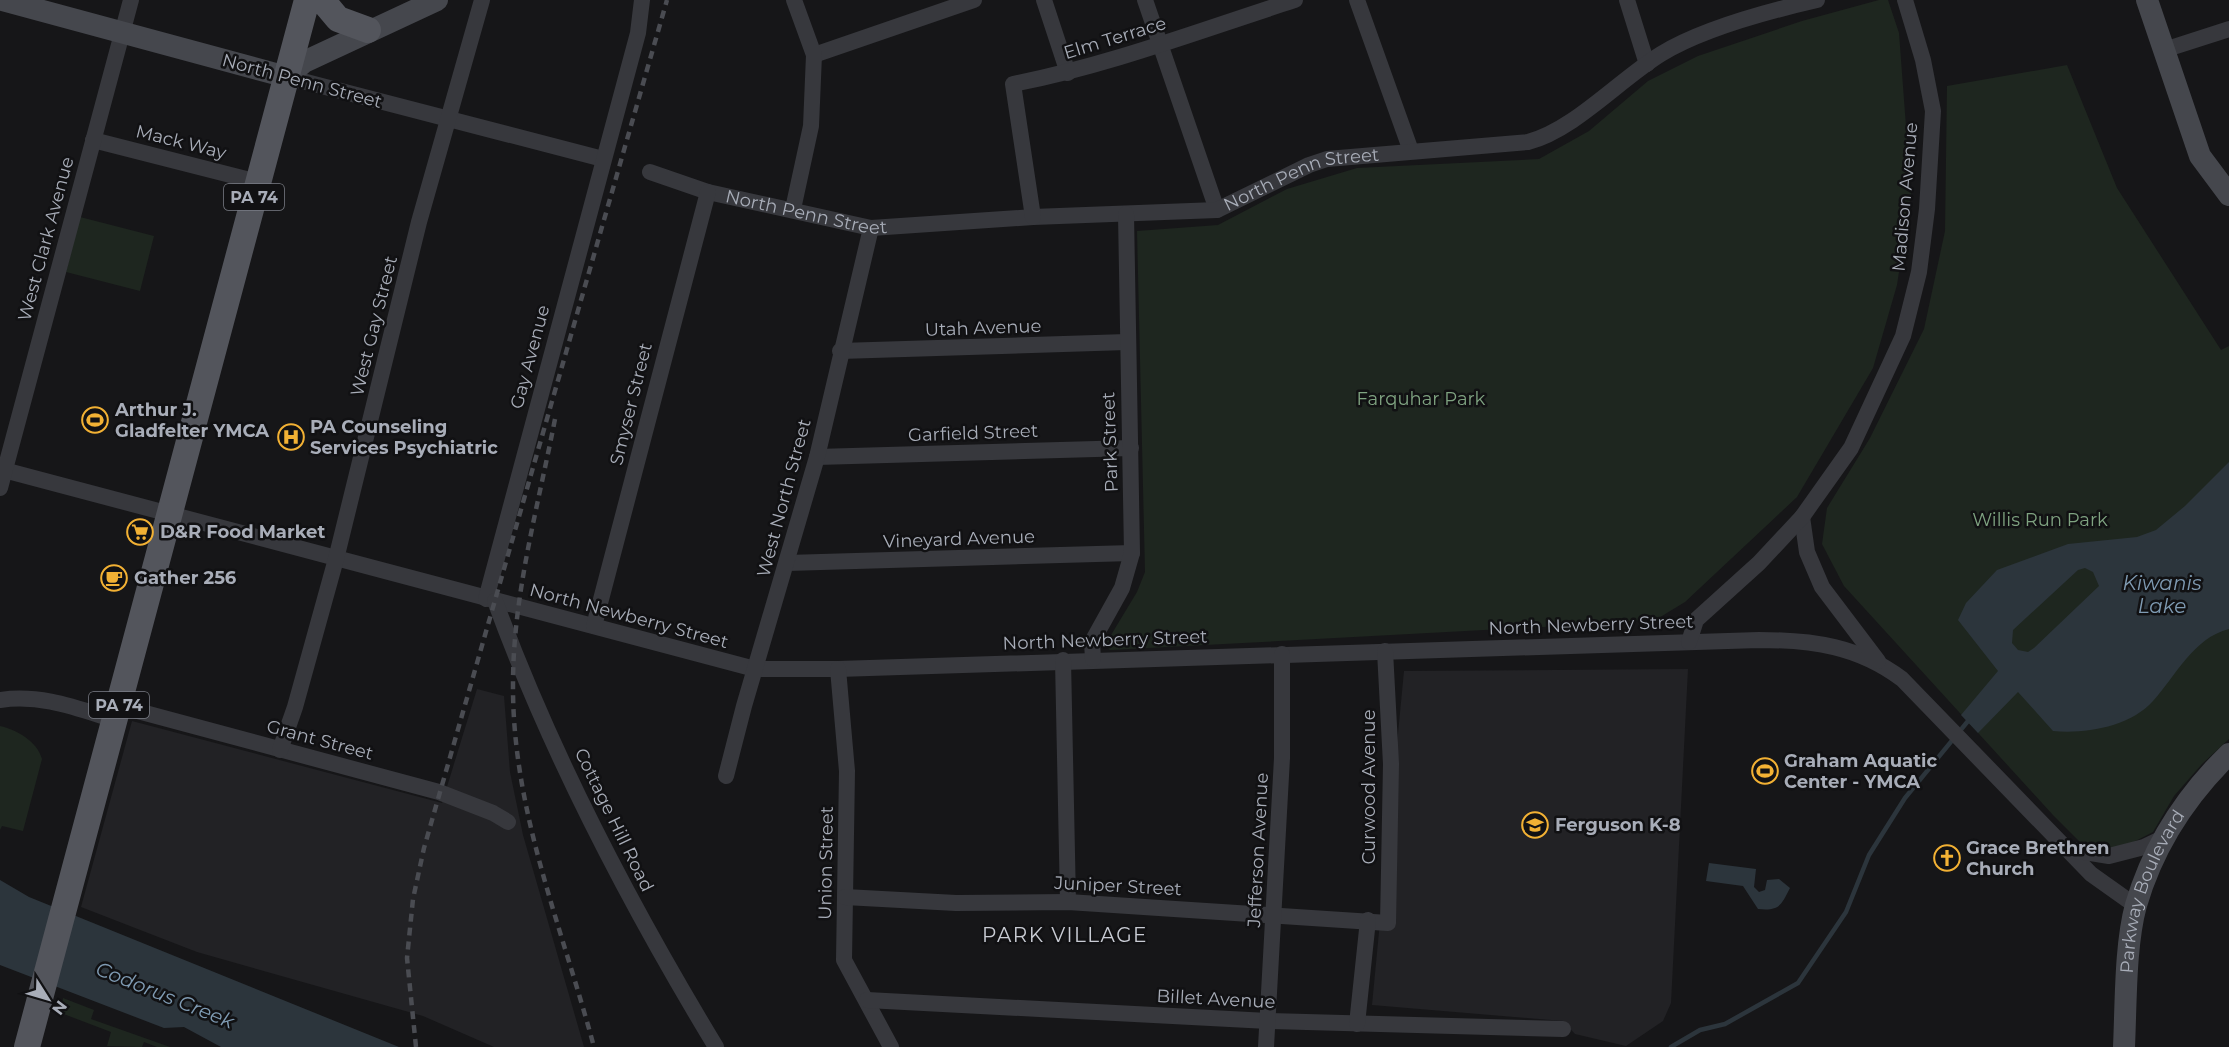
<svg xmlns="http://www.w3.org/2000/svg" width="2229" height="1047" viewBox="0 0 2229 1047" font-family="Montserrat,sans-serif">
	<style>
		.built { fill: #222225 }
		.green { fill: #1e261f }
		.water { fill: #2c353c; fill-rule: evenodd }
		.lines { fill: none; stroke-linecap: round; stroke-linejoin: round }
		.stream { stroke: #2c353c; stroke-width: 4.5 }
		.street { stroke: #37383d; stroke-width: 16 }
		.secondary { stroke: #45474d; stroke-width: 22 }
		.primary { stroke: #53555c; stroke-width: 26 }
		.rail { stroke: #4a4c52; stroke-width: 4.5; stroke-dasharray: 8 6; stroke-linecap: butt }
		.labels { text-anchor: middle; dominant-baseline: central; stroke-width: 5; stroke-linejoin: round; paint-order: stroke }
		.shield { fill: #111113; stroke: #7b7e86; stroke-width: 1.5 }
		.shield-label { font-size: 16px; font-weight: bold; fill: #a8adb8 }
		.street-label { font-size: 18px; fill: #a8adb8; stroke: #111113 }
		.park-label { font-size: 18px; fill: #7fa381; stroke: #111113 }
		.poi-label { font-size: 18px; font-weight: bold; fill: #a8adb8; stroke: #111113; text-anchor: start }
		.water-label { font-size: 20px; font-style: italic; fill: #7f9bb3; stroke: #111113 }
		.neighbourhood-label { font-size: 20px; letter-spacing: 1.5px; fill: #c9ccd4; stroke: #111113 }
	</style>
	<rect width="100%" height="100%" fill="#161618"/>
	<path class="built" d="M 1688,669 L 1671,1003 L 1663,1021 L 1626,1046 L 1575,1034 L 1563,1021 L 1372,1005 L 1404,671 Z
		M 477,689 L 504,696 L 510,772 L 523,835 L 584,1047 L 494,1047 L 423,1016 L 197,952 L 81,907 L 132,721 L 442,803 Z"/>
	<path class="green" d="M 1879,0 L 1888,0 L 1899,33 L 1911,193 L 1897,285 L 1873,368 L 1797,497 L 1685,602 L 1657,619 L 1580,625 L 1110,650 L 1105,645 L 1137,592 L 1145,572 L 1137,231 L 1218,225 L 1287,189 L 1357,168 L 1539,159 L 1589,131 L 1648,81 L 1698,56 L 1802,21 Z
		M 2067,65 L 2117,188 L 2221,350 L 2229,346 L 2229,739 L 2202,764 L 2174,796 L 2153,832 L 2116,851 L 2081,843 L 2053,815 L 1844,586 L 1822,544 L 1827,508 L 1870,438 L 1924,329 L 1945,231 L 1947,86 Z
		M 80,217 L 154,236 L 140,291 L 66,272 Z
		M 0,726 C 17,730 37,741 42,759 L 23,831 L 2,826 L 0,830 Z
		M 63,998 L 94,1010 L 91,1019 L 170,1047 L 157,1047 L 144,1042 L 142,1047 L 107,1046 L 111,1032 L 61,1013 Z"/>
	<path class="water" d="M 2229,462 L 2229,629 C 2193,638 2176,676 2153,701 C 2130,727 2085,734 2053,731 L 2018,692 L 1978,733 L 1961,715 L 1998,671 L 1958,620 L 1966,603 L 1997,570 L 2068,544 L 2137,537 L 2156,530 L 2185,506 ZM 2085,568 L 2093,572 L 2099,586 L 2034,648 L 2028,652 L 2018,650 L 2012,643 L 2013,630 L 2078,570 Z
		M 1709,863 L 1756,869 L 1754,887 L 1759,892 L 1765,890 L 1767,880 L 1779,879 L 1790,888 C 1781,906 1779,911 1758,909 L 1743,886 L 1706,881 Z
		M 0,880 L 29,897 L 399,1047 L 221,1047 L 184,1027 L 164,1028 L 0,965 Z"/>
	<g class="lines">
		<path class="stream" d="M 1671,1047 L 1700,1030 L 1725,1024 L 1798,983 L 1846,912 L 1869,855 L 1905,798 L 1968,721"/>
		<g class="street">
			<path d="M 1044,0 L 1068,73"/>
			<path d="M 1145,0 L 1217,210"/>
			<path d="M 1357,0 L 1411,151"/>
			<path d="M 1627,0 L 1647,64"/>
			<path d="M 2164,50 L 2229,29"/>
			<path d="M 814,55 L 974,0"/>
			<path d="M 287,77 L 603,159"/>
			<path d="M 93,140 L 258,182"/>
			<path id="s1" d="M 650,172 L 708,192 L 871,228 L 1033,217 L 1217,210 L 1309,165 L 1327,159 L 1528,142 C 1574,130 1619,80 1661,54 C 1702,29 1769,11 1817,0"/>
			<path d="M 793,209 L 811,126 L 814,55 L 794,0"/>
			<path d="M 1033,217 L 1013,84 C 1110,65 1201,30 1295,0"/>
			<path d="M 840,351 L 1127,342"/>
			<path d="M 817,457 L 1131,448"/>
			<path d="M 0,469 L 755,669 L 838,669 L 1759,640 C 1813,640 1858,646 1902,679 L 2091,874 L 2136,906"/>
			<path d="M 0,488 L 131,0"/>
			<path d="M 1802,517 L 1807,552 L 1822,587 L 1878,661"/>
			<path d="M 787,563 L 1132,553"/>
			<path d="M 486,599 L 638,33 L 642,0"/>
			<path d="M 495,601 C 552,757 630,905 716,1047"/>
			<path d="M 594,626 L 708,192"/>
			<path d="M 1689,642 L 1696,620 L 1759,563 L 1802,517 L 1851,448 L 1903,336 L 1919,272 L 1927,209 L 1933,111 L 1923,60 L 1905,0"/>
			<path d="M 1093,659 L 1092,642 L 1122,588 L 1132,553 L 1126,214"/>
			<path d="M 1063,660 L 1068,902"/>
			<path d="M 838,669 L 847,771 L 844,960 L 891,1047"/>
			<path d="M 0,700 C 41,694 76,708 115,720"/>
			<path d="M 119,706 L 439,792 L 493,813 L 508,822"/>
			<path d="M 280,750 L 295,707 L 336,559 L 419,222 L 482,0"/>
			<path d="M 726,776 L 744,706 L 817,457 L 871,228"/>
			<path d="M 2066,849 L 2109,856 L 2144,847 L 2165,837"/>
			<path d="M 845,897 L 956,903 L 1068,902 L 1388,923 L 1391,764 L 1385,651"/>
			<path d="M 867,1000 L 1268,1021 L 1563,1029"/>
			<path d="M 1357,1024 L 1368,920"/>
			<path d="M 1266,1047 L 1282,758 L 1282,654"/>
		</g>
		<g class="secondary">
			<path d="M 2,0 L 287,77 L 304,62 L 437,0"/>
			<path d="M 2147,0 L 2200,156 L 2229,195"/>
			<path id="s2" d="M 2124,1047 C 2126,1004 2125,945 2136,905 C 2153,847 2186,796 2229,754"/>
		</g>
		<path class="primary" d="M 322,0 L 338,19 L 368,30
			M 27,1047 L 307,0"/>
		<path class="rail" d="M 555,419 C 538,507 513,594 513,684 C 512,810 562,927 594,1047
			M 416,1047 L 407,958 L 413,899 L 424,848 L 667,0"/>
	</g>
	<defs>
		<g id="stadium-ring" transform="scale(1.35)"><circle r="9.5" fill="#111113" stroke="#f2b134" stroke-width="1.5"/><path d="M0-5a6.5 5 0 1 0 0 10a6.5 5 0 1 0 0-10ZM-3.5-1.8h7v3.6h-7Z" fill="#f2b134"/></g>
		<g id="hospital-ring" transform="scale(1.35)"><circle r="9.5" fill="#111113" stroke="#f2b134" stroke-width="1.5"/><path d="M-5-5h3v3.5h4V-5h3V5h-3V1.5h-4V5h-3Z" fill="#f2b134"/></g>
		<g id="supermarket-ring" transform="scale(1.35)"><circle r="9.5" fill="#111113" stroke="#f2b134" stroke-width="1.5"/><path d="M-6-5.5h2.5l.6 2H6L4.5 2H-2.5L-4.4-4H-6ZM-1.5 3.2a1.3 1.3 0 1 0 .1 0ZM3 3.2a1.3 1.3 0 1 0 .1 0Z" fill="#f2b134"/></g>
		<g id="cafe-ring" transform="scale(1.35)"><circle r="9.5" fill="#111113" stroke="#f2b134" stroke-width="1.5"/><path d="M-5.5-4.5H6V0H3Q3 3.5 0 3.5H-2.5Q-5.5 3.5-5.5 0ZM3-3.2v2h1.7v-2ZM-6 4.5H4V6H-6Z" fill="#f2b134"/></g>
		<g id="school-ring" transform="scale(1.35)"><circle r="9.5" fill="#111113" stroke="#f2b134" stroke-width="1.5"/><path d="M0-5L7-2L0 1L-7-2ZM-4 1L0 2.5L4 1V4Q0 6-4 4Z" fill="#f2b134"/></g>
		<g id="church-ring" transform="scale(1.35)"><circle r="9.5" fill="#111113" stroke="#f2b134" stroke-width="1.5"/><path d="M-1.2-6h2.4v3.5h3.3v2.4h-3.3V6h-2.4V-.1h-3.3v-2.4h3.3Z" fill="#f2b134"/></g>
	</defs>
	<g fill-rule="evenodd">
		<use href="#stadium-ring" x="95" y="420"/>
		<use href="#hospital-ring" x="291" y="437"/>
		<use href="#supermarket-ring" x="140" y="532"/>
		<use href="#cafe-ring" x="114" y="578"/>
		<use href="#stadium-ring" x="1765" y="771"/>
		<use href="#school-ring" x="1535" y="825"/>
		<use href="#church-ring" x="1947" y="858"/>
	</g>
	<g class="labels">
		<g class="shield">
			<rect x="224" y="184" width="60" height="26" rx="4.5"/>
			<rect x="89" y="692" width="60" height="26" rx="4.5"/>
		</g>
		<g class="shield-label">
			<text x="254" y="197">PA 74</text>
			<text x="119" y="705">PA 74</text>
		</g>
		<g class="street-label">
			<text transform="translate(1115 38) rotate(-17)">Elm Terrace</text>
			<text transform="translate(302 81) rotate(15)">North Penn Street</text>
			<text transform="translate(181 142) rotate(14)">Mack Way</text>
			<text stroke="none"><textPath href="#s1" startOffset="666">North Penn Street</textPath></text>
			<text transform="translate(1905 197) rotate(-85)">Madison Avenue</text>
			<text stroke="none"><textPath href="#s1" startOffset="162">North Penn Street</textPath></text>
			<text transform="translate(46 239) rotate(-75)">West Clark Avenue</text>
			<text transform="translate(374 326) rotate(-76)">West Gay Street</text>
			<text transform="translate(983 328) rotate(-2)">Utah Avenue</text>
			<text transform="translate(530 357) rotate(-75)">Gay Avenue</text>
			<text transform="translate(631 404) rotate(-76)">Smyser Street</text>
			<text transform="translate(973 433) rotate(-2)">Garfield Street</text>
			<text transform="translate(1110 442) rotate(-92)">Park Street</text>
			<text transform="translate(784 498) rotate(-75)">West North Street</text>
			<text transform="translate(959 539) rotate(-2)">Vineyard Avenue</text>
			<text transform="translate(629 616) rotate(15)">North Newberry Street</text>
			<text transform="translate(1591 625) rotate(-2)">North Newberry Street</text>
			<text transform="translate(1105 640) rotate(-2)">North Newberry Street</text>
			<text transform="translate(320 740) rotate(15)">Grant Street</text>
			<text transform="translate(1369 787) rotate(-90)">Curwood Avenue</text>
			<text transform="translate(614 820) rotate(64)">Cottage Hill Road</text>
			<text transform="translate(1258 850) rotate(-87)">Jefferson Avenue</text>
			<text transform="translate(826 863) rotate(-89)">Union Street</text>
			<text transform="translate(1118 886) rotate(3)">Juniper Street</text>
			<text stroke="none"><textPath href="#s2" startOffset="160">Parkway Boulevard</textPath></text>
			<text transform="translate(1216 999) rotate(3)">Billet Avenue</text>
		</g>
		<g class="park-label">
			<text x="1421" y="399">Farquhar Park</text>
			<text x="2040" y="520">Willis Run Park</text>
		</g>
		<g class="poi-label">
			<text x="115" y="410">Arthur J.<tspan x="115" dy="21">Gladfelter YMCA</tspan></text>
			<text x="310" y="427">PA Counseling<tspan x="310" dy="21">Services Psychiatric</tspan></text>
			<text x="160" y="532">D&amp;R Food Market</text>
			<text x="134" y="578">Gather 256</text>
			<text x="1784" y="761">Graham Aquatic<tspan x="1784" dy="21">Center - YMCA</tspan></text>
			<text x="1555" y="825">Ferguson K-8</text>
			<text x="1966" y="848">Grace Brethren<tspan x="1966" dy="21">Church</tspan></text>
		</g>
		<g class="water-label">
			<text x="2162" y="583">Kiwanis<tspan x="2162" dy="23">Lake</tspan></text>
			<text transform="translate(165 995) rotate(22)">Codorus Creek</text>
		</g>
		<g class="neighbourhood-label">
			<text x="1065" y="935">PARK VILLAGE</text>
		</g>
	</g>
	<g transform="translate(48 999) rotate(127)" stroke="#111113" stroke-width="4.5" paint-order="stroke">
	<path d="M0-4.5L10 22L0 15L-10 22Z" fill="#a8adb8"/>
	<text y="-9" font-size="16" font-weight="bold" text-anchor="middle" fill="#a8adb8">N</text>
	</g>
</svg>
